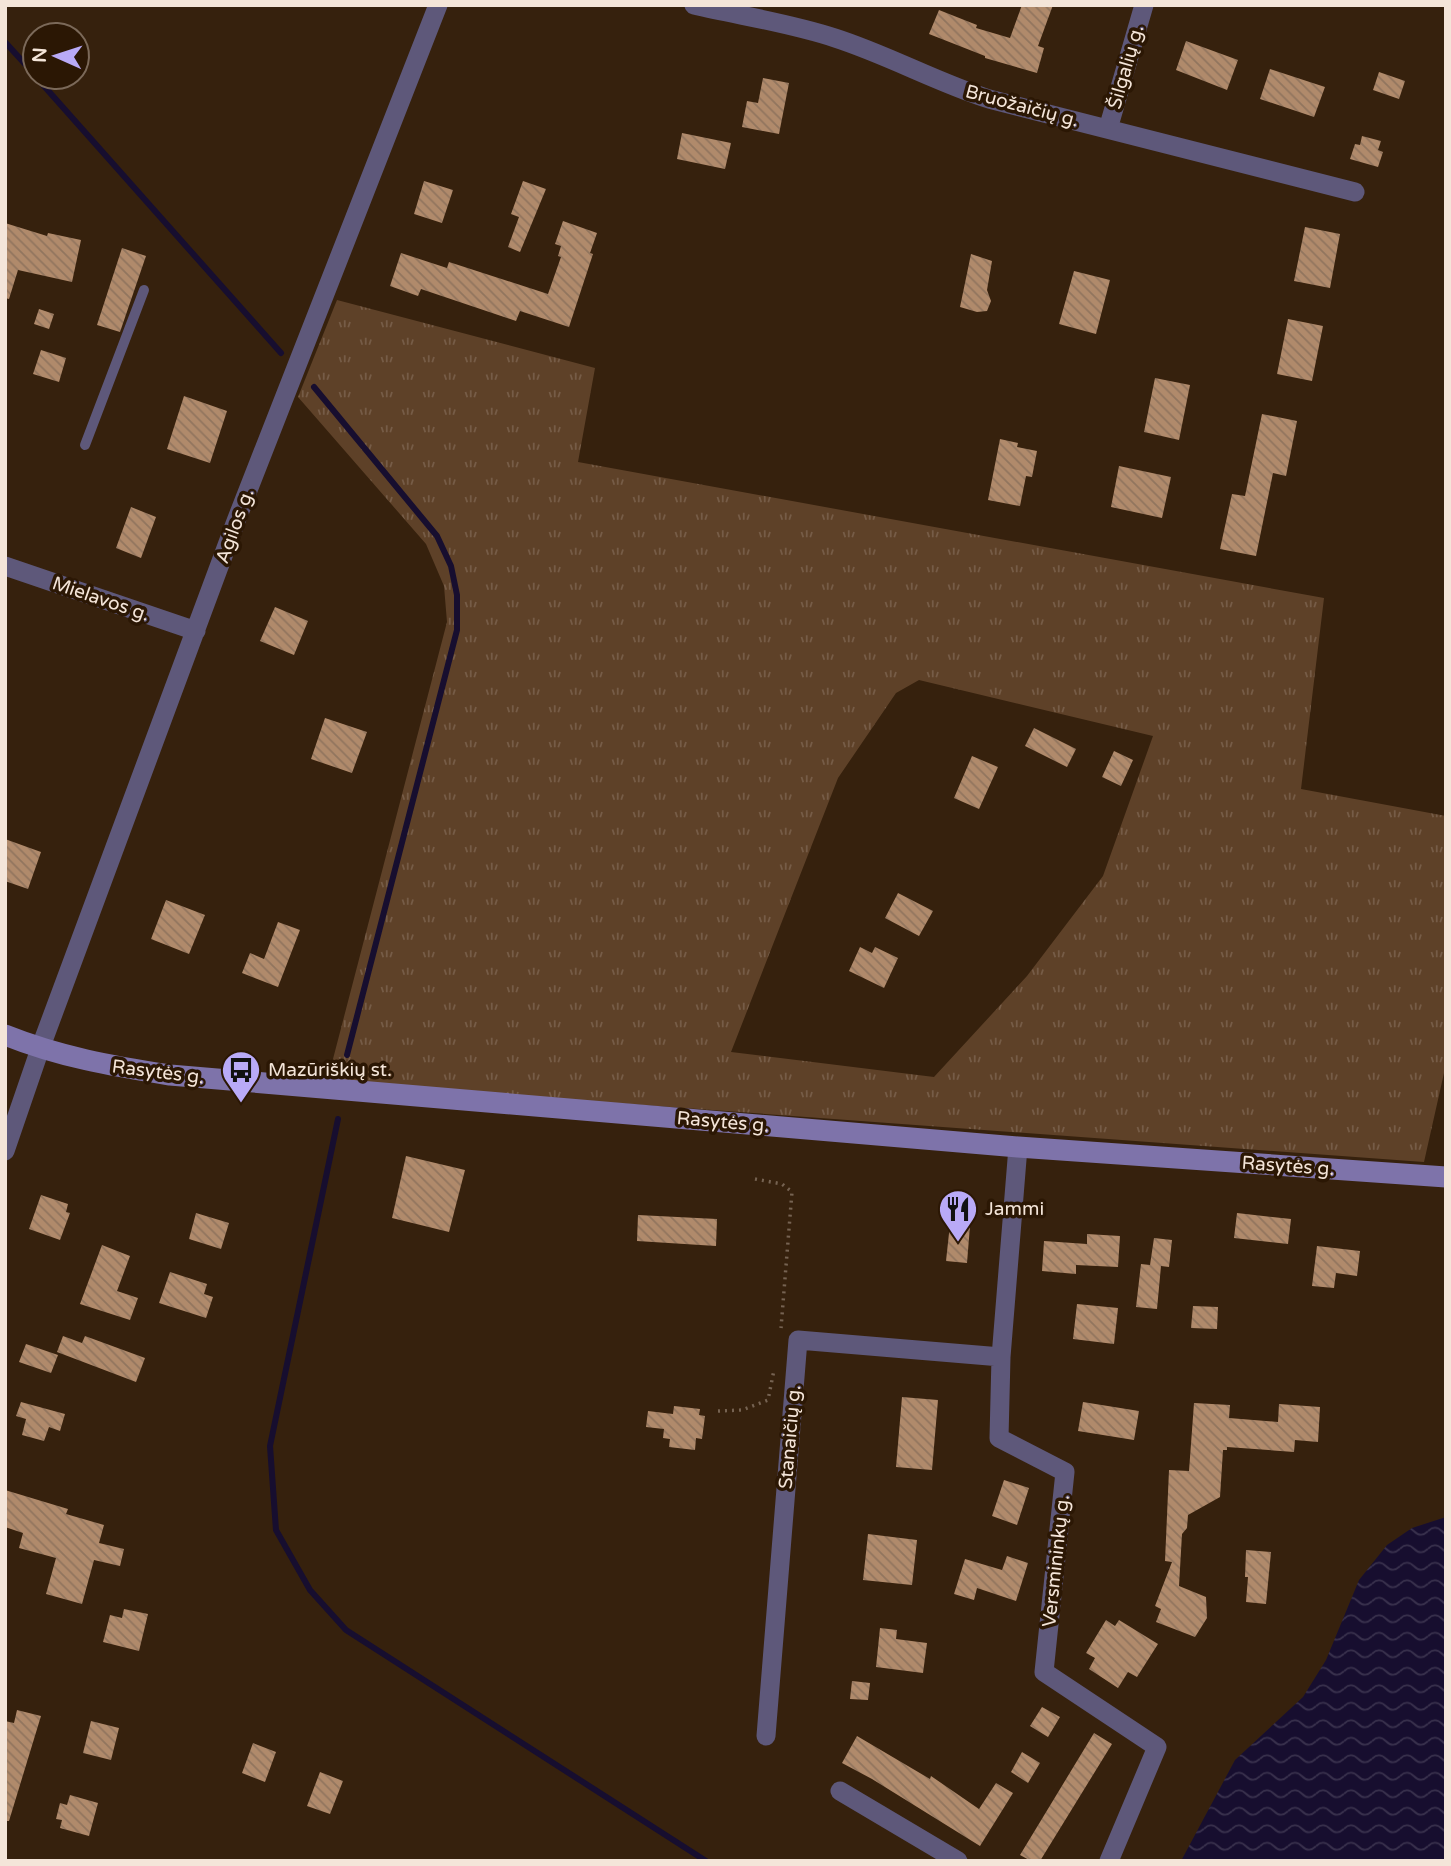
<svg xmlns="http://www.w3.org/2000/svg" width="1451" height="1866" viewBox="0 0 1451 1866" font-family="'Varela Round',sans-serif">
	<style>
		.grass { fill: url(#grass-tufts); fill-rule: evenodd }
		.water { fill: url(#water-waves) }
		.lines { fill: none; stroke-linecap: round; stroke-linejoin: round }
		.stream { stroke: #170e2f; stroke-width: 6 }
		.building { fill: url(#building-back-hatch) }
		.path { stroke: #766352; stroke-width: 3.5; stroke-dasharray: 2 5; stroke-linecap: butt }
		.lane { stroke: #5e587a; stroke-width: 10 }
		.street { stroke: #5e587a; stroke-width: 19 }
		.secondary { stroke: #7e73aa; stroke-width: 21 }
		.labels { text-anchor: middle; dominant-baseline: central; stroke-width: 7; stroke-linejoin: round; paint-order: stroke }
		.street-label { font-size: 19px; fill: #f4e5d9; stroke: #2b1704 }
		.poi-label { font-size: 19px; fill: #f4e5d9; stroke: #2b1704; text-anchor: start }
	</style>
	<defs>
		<pattern id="grass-tufts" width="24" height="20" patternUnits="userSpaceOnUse" patternTransform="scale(1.75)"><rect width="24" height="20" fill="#5e4128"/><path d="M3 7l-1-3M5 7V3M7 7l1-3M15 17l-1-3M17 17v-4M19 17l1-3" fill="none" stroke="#765c47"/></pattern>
		<pattern id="water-waves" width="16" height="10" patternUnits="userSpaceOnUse" patternTransform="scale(1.75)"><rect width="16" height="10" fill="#170e2f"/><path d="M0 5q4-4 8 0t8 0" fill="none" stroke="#39314d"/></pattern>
		<pattern id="building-back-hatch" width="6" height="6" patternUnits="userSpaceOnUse" patternTransform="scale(1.75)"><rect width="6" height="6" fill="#b08a6b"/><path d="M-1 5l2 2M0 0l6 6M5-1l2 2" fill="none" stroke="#91755e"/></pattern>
	</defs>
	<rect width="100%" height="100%" fill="#36210d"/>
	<path class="grass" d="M 337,300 L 595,368 L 578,462 L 1324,598 L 1301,789 L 1446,816 L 1446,1064 L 1424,1162 L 327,1082 L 447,622 L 444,586 L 426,544 L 298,397 ZM 919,680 L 1153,736 L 1103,876 L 1027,976 L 934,1077 L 731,1052 L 838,778 L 896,693 Z"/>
	<path class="water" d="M 1446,1517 L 1446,1861 L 1181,1861 L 1235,1760 L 1303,1697 L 1326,1660 L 1359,1580 L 1387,1545 L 1412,1528 Z"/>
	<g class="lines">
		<path class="stream" d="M 5,42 L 35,75
			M 36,77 L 281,353
			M 314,387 L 437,536 L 451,566 L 457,595 L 457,630 L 347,1055
			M 338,1119 L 270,1446 L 276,1530 L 310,1590 L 346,1630 L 706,1861"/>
	</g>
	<path class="building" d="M 1022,5 L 1053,5 L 1038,46 L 1044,48 L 1037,73 L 985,58 L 985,56 L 929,34 L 939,10 L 977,25 L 976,28 L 1010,38 Z
		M 1186,41 L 1238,60 L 1227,90 L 1176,70 Z
		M 1270,69 L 1325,87 L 1314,117 L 1260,99 Z
		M 1379,72 L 1405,81 L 1399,99 L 1373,90 Z
		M 763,78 L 789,83 L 779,134 L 742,127 L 747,101 L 758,103 Z
		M 682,133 L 731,143 L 725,169 L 677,159 Z
		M 1362,136 L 1381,141 L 1378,150 L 1383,152 L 1378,167 L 1350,159 L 1355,144 L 1360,145 Z
		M 424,181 L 453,190 L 442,223 L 414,214 Z
		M 523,181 L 546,189 L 520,252 L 508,247 L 519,217 L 511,214 Z
		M 563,221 L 597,233 L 590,253 L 593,254 L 569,327 L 520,311 L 516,321 L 421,289 L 418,296 L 390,286 L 401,253 L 447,268 L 449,262 L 548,294 L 561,257 L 558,256 L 561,246 L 555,244 Z
		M 5,223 L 47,236 L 48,233 L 81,240 L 72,282 L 18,270 L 9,299 L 5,298 Z
		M 1305,227 L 1340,234 L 1330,288 L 1294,281 Z
		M 122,248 L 146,256 L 120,332 L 97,325 Z
		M 971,254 L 992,261 L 987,290 L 991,301 L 987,311 L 977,312 L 960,307 Z
		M 1074,271 L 1110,280 L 1096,334 L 1059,324 Z
		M 39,309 L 54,314 L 49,329 L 34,324 Z
		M 1288,319 L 1323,326 L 1312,381 L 1277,374 Z
		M 41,350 L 66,358 L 59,382 L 33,374 Z
		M 1155,378 L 1190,385 L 1179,440 L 1144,432 Z
		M 184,396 L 227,411 L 210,463 L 167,449 Z
		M 1262,414 L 1297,421 L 1286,476 L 1273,473 L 1256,556 L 1220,549 L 1232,494 L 1245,496 Z
		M 1000,439 L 1018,443 L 1017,447 L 1037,451 L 1032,477 L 1026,476 L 1020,506 L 988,500 Z
		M 1119,466 L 1171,477 L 1162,518 L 1111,507 Z
		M 131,507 L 156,517 L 141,558 L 116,548 Z
		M 275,607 L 308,621 L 294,655 L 260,641 Z
		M 325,718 L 367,732 L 352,773 L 311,759 Z
		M 1034,728 L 1076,749 L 1067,767 L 1025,746 Z
		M 1114,751 L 1133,760 L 1121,786 L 1102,777 Z
		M 972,756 L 998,767 L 979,809 L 954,798 Z
		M 5,839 L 41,852 L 28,889 L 5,881 Z
		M 898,893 L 933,911 L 919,936 L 885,918 Z
		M 166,900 L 205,915 L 189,954 L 151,939 Z
		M 278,922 L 300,930 L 278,987 L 242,973 L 250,953 L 264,959 Z
		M 860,947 L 872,953 L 875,947 L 898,958 L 884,988 L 849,971 Z
		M 406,1156 L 465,1170 L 449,1232 L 392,1218 Z
		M 41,1195 L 68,1204 L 66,1212 L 70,1213 L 60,1240 L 29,1229 Z
		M 196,1213 L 229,1223 L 221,1249 L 189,1239 Z
		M 1237,1213 L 1291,1219 L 1288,1244 L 1234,1238 Z
		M 638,1215 L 717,1219 L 716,1246 L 637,1241 Z
		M 950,1224 L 970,1226 L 967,1263 L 946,1261 Z
		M 1087,1234 L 1120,1236 L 1118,1267 L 1076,1265 L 1076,1274 L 1042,1271 L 1044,1241 L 1087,1244 Z
		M 1154,1238 L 1172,1240 L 1169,1267 L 1161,1266 L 1157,1309 L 1136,1307 L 1141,1264 L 1150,1265 Z
		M 102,1245 L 130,1256 L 117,1291 L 138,1298 L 130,1320 L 80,1304 Z
		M 1317,1246 L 1360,1251 L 1357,1276 L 1336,1273 L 1334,1288 L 1312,1286 Z
		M 170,1272 L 207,1284 L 204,1294 L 213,1297 L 206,1318 L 159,1303 Z
		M 1077,1304 L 1118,1308 L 1114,1344 L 1073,1339 Z
		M 1193,1306 L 1218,1307 L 1217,1329 L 1191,1328 Z
		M 63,1336 L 82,1343 L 85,1336 L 145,1358 L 136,1382 L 57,1352 Z
		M 26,1344 L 58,1355 L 51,1373 L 19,1362 Z
		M 902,1397 L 938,1400 L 932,1470 L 896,1467 Z
		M 21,1402 L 65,1414 L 60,1431 L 49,1427 L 44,1441 L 22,1435 L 26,1419 L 16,1416 Z
		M 1083,1402 L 1139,1411 L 1134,1440 L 1078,1431 Z
		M 1194,1403 L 1230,1405 L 1229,1418 L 1278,1422 L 1279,1404 L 1320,1407 L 1318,1442 L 1295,1440 L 1294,1452 L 1227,1447 L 1227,1450 L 1223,1450 L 1220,1497 L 1188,1515 L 1187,1528 L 1182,1534 L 1179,1586 L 1206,1597 L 1207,1618 L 1195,1637 L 1156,1622 L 1161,1609 L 1155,1606 L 1172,1562 L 1165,1561 L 1169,1470 L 1189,1471 Z
		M 674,1406 L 700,1409 L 699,1415 L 705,1416 L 702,1439 L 696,1438 L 695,1450 L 669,1447 L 670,1439 L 663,1438 L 664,1429 L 646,1427 L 648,1411 L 673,1414 Z
		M 1004,1480 L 1029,1488 L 1017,1525 L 992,1516 Z
		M 5,1490 L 68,1509 L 66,1514 L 104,1525 L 99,1543 L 124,1549 L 120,1566 L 94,1560 L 82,1604 L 46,1594 L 56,1558 L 19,1548 L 23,1533 L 5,1527 Z
		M 868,1534 L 917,1540 L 912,1585 L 863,1580 Z
		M 1246,1550 L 1271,1552 L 1266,1604 L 1246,1602 L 1248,1577 L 1245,1577 Z
		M 1007,1556 L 1028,1563 L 1016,1601 L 977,1588 L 974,1600 L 954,1594 L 965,1559 L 1002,1570 Z
		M 124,1609 L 148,1614 L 139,1651 L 103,1642 L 110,1615 L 122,1618 Z
		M 1106,1620 L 1115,1626 L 1119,1620 L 1158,1644 L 1137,1677 L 1128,1672 L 1118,1688 L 1089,1669 L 1095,1658 L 1086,1653 Z
		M 880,1628 L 897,1630 L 896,1639 L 927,1643 L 923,1673 L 876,1667 Z
		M 852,1681 L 870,1683 L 868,1700 L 850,1699 Z
		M 1042,1707 L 1060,1717 L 1048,1737 L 1030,1726 Z
		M 17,1710 L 41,1716 L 9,1821 L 5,1821 L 5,1721 L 14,1723 Z
		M 91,1721 L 119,1728 L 111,1760 L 83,1753 Z
		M 1094,1733 L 1112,1744 L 1040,1861 L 1031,1861 L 1020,1855 Z
		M 857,1736 L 930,1779 L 931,1776 L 979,1809 L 996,1783 L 1013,1793 L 980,1846 L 872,1779 L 842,1763 Z
		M 253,1743 L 276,1752 L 265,1782 L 242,1773 Z
		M 1022,1752 L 1040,1763 L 1028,1783 L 1011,1772 Z
		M 320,1772 L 343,1781 L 330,1814 L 307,1806 Z
		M 70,1795 L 98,1803 L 89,1836 L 60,1828 L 62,1820 L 56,1819 L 60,1803 L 67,1805 Z"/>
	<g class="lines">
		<path class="path" d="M 755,1179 L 782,1184 L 792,1192 L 781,1328
			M 718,1411 L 742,1410 L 768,1400 L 774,1370"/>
		<path class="lane" d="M 85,445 L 144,290"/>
		<path class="street" d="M 694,5 C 741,16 790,23 835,38 C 888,55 936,82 989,99 L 1355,192
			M 1108,129 L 1144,5
			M 5,566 L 196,631
			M 1018,1147 L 1001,1357 L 999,1438 L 1065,1472 L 1044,1672 L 1157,1747 L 1109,1861
			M 5,1151 L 40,1049 L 236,521 L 438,5
			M 766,1736 L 798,1340 L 1001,1357
			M 840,1791 L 958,1861"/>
		<path class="secondary" d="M 5,1035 C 60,1057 112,1066 170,1075 L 1018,1147 L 1446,1177"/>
	</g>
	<defs>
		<g id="bus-pin" transform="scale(2.0125)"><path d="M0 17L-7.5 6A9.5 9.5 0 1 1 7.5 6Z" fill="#b9aaf7" stroke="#2b1704"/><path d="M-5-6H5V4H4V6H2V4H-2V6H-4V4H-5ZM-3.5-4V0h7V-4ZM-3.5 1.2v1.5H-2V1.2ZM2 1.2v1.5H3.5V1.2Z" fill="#111"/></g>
		<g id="restaurant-pin" transform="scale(2.0125)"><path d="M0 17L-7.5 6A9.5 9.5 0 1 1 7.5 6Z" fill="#b9aaf7" stroke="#2b1704"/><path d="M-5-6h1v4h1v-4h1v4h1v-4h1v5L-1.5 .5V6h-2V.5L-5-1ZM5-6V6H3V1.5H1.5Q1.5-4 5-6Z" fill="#111"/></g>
	</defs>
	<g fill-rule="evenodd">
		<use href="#bus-pin" x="241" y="1070"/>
		<use href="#restaurant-pin" x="958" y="1209"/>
	</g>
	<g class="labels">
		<g class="street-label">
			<text transform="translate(1126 67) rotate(-74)">Šilgalių g.</text>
			<text transform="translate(1022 106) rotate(15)">Bruožaičių g.</text>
			<text transform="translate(235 526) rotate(-70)">Agilos g.</text>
			<text transform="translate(101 599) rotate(19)">Mielavos g.</text>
			<text transform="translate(158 1072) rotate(7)">Rasytės g.</text>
			<text transform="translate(723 1122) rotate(5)">Rasytės g.</text>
			<text transform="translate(1288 1166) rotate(4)">Rasytės g.</text>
			<text transform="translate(790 1437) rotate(-85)">Stanaičių g.</text>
			<text transform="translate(1056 1561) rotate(-84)">Versmininkų g.</text>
		</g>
		<g class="poi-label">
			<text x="268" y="1070">Mazūriškių st.</text>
			<text x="985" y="1209">Jammi</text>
		</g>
	</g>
	<rect width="1451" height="1866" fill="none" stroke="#f4e5d9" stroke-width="14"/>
	<g transform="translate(56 56) rotate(273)"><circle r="33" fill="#2b1704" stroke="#7b6959" stroke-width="2"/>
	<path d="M0-5L12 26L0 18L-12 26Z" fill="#b9aaf7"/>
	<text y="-10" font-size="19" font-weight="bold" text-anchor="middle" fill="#f4e5d9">N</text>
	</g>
</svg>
